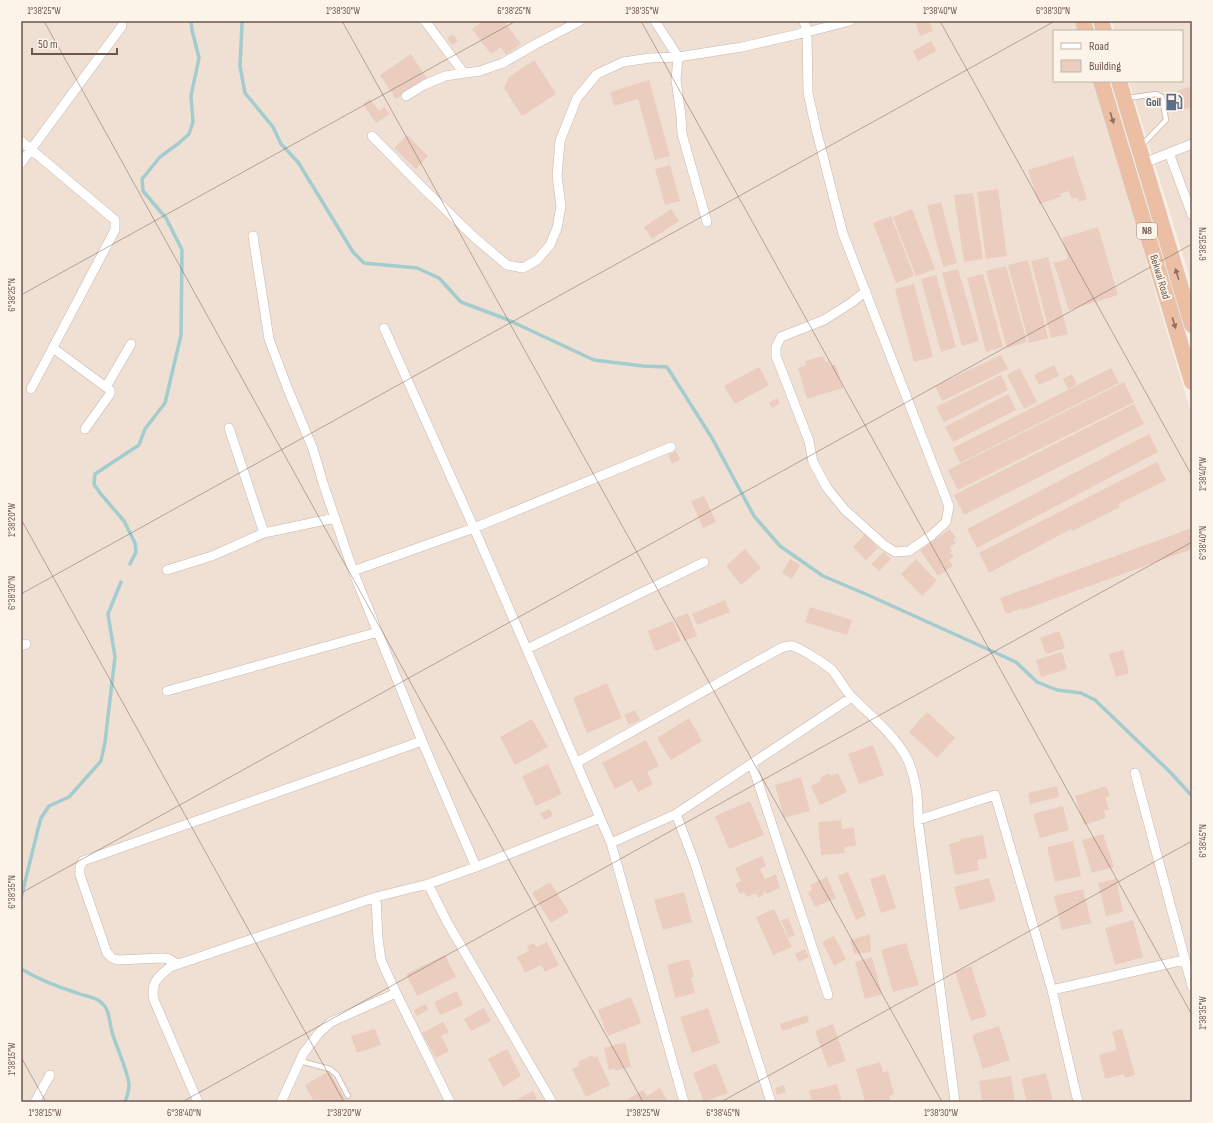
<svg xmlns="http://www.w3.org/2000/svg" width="1213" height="1123" viewBox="0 0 1213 1123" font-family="'Sofia Sans Condensed',sans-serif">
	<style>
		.residential { fill: #efe0d3 }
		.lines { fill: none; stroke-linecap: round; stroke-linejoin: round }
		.stream { stroke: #a3cccf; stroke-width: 3.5 }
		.building { fill: #eacdbf }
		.service-casing { stroke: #c7b6ac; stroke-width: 6 }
		.minor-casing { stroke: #c7b6ac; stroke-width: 10 }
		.trunk-casing { stroke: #d3ccca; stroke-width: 16 }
		.service { stroke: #fff; stroke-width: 4.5 }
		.minor { stroke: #fff; stroke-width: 9 }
		.trunk { stroke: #ecbea3; stroke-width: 15 }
		.oneway { fill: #8d7062 }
		.ticks { fill: none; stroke: #6d564d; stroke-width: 1; stroke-opacity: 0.45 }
		.labels { text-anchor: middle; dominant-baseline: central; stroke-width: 4; stroke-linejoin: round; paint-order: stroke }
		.shield { fill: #fcf3e9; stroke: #98857c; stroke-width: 1 }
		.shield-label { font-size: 10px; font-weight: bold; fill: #6d564d }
		.service-label { font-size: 11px; font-weight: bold; fill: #4e5e75; stroke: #fcf3e9; text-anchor: end }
		.street-label { font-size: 11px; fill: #6d564d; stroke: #fcf3e9 }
		.neatline { fill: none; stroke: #6d564d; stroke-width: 1.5 }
		.ticks-label { font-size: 10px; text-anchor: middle; fill: #6d564d }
	</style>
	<rect width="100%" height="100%" fill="#f8eee3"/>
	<path class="residential" d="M 21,21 L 1075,21 L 1079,31 L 1054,31 L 1054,81 L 1095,81 L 1104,109 L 1159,306 L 1192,416 L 1192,1102 L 21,1102 Z
		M 1112,21 L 1192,21 L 1192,284 L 1129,81 L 1182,81 L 1182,31 L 1115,31 Z"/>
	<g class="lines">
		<path class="stream" d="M 243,21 L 242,24 L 240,66 L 245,93 L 273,127 L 281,144 L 298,162 L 353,252 L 364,263 L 417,268 L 439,278 L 461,302 L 506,319 L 594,360 L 643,366 L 667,367 L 712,438 L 754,516 L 780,546 L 823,576 L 868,595 L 1016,662 L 1037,682 L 1057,690 L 1081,693 L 1095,700 L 1171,773 L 1192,796
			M 130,564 L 136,552 L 135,543 L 124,521 L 100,493 L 94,484 L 95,474 L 139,445 L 145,429 L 165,403 L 181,335 L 182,250 L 166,218 L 143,191 L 142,179 L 160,157 L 179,143 L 189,134 L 193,122 L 191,96 L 199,58 L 192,30 L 191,21
			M 21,898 L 38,829 L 41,818 L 49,806 L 69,797 L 101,761 L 105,742 L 115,657 L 108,614 L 121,582
			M 21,969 C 38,979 58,987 77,993 C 86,997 95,996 102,1003 C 110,1010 109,1022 112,1032 C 117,1049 126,1066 129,1084 C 129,1090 127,1097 125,1102"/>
	</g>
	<path class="building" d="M 483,21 L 504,21 L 521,44 L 506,55 L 501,47 L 491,54 L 472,29 Z
		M 915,21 L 929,21 L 933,31 L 920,36 Z
		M 453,34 L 458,41 L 452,45 L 447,38 Z
		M 931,41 L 936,51 L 918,61 L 913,51 Z
		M 411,54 L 427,79 L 396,99 L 380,75 Z
		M 534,60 L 556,94 L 522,116 L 504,88 L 509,77 Z
		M 649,80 L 670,156 L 655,160 L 638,99 L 614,106 L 610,92 Z
		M 1192,86 L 1192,107 L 1178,112 L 1172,93 Z
		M 370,99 L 379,111 L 384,107 L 390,114 L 376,123 L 363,104 Z
		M 407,135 L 428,156 L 416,169 L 394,148 Z
		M 1073,156 L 1087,199 L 1079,202 L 1077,198 L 1072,199 L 1069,191 L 1060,194 L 1061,197 L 1039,204 L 1028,170 Z
		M 670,165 L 680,201 L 665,205 L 655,169 Z
		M 998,189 L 1007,256 L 986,259 L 977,192 Z
		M 973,193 L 983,259 L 964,262 L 954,195 Z
		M 941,202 L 957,263 L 943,267 L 927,206 Z
		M 671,209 L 679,221 L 652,239 L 644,227 Z
		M 912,209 L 935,269 L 916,276 L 893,217 Z
		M 891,216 L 914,276 L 896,283 L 873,223 Z
		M 1098,227 L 1118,295 L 1069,310 L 1054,263 L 1068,259 L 1062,238 Z
		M 1048,257 L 1068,334 L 1051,338 L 1031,261 Z
		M 1028,260 L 1048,338 L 1029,343 L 1008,265 Z
		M 1006,266 L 1027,342 L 1007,348 L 986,271 Z
		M 958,269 L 979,341 L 962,346 L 942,273 Z
		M 983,274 L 1003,347 L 986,352 L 967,278 Z
		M 936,275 L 956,347 L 941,352 L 921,279 Z
		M 914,284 L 933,357 L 914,362 L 895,289 Z
		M 1001,355 L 1008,369 L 942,401 L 935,386 Z
		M 823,356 L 825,362 L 829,361 L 830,366 L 835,364 L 843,388 L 807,399 L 798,368 L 806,365 L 805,361 Z
		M 1054,365 L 1059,376 L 1039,385 L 1034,375 Z
		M 759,367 L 769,385 L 735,404 L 724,386 Z
		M 1020,368 L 1037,402 L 1024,409 L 1007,375 Z
		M 1111,368 L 1119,383 L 960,463 L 953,448 Z
		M 1072,374 L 1077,384 L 1068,389 L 1063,379 Z
		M 1001,375 L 1008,390 L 944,422 L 936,407 Z
		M 1124,382 L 1134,402 L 958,490 L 948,470 Z
		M 1008,394 L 1016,410 L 953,442 L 945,427 Z
		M 777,398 L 780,403 L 772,408 L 769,403 Z
		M 1134,404 L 1144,424 L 964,515 L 954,495 Z
		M 1149,434 L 1158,452 L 977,548 L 967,529 Z
		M 676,451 L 680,459 L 672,464 L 668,455 Z
		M 1157,462 L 1166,480 L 1118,504 L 1120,507 L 1072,531 L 1071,529 L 989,573 L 979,553 Z
		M 704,496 L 716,522 L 703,528 L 691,501 Z
		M 1192,528 L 1192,549 L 1023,610 L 1022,608 L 1006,614 L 1000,598 Z
		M 950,529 L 956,538 L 953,539 L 956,543 L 950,547 L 952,551 L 950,552 L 954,557 L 949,560 L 953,566 L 938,576 L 920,550 Z
		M 865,534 L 878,548 L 866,560 L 853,547 Z
		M 745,549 L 761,568 L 741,585 L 726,566 Z
		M 884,552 L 891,559 L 879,571 L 871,564 Z
		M 790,559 L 800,565 L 792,579 L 782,573 Z
		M 916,559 L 937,581 L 922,596 L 901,574 Z
		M 725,600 L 730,612 L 697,625 L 692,614 Z
		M 810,607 L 852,620 L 847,635 L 805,622 Z
		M 688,613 L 697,636 L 684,641 L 675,618 Z
		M 673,621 L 681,641 L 655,651 L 648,631 Z
		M 1059,631 L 1065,648 L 1046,654 L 1040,638 Z
		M 1123,650 L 1129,673 L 1116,677 L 1109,654 Z
		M 1062,652 L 1067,669 L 1041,677 L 1036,660 Z
		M 607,683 L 622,718 L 587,733 L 573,698 Z
		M 635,710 L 640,720 L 629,725 L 624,715 Z
		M 927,712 L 955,738 L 937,758 L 909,732 Z
		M 689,718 L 702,741 L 671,760 L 657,738 Z
		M 532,719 L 548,747 L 515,765 L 500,737 Z
		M 646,740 L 659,766 L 647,772 L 653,784 L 638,792 L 632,780 L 615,789 L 602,763 Z
		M 873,745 L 884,775 L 859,784 L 848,754 Z
		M 548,764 L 562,794 L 536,806 L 522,776 Z
		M 829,773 L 831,776 L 838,773 L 847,792 L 820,805 L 811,786 L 821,781 L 820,778 Z
		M 801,777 L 810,811 L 784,818 L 775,785 Z
		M 1057,786 L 1059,797 L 1030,804 L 1028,793 Z
		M 1106,786 L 1110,796 L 1105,797 L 1109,809 L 1104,811 L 1106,818 L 1084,825 L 1075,796 Z
		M 750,801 L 764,835 L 729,849 L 715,816 Z
		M 1063,806 L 1069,830 L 1040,838 L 1033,814 Z
		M 550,809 L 553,816 L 544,820 L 540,813 Z
		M 841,820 L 842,829 L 854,828 L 856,846 L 844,847 L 845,853 L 821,855 L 818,822 Z
		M 1103,834 L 1114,867 L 1092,873 L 1082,840 Z
		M 983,835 L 987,858 L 977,860 L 979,870 L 955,875 L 949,844 L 961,841 L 960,839 Z
		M 1073,841 L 1081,876 L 1055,882 L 1047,847 Z
		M 762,856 L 766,866 L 760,869 L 765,879 L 776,874 L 780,888 L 766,894 L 765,891 L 763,893 L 764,895 L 758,898 L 756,893 L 747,897 L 744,892 L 740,894 L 735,884 L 741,881 L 735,868 Z
		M 848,872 L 866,915 L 856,920 L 838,876 Z
		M 885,874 L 896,908 L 881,913 L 870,879 Z
		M 827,877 L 836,898 L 815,907 L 808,892 L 812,890 L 810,885 Z
		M 989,878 L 996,901 L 960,910 L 954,887 Z
		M 1116,879 L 1123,912 L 1106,916 L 1098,883 Z
		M 550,882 L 569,912 L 551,923 L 532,893 Z
		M 1083,889 L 1091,923 L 1062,930 L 1054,896 Z
		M 684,892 L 692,922 L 663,930 L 654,900 Z
		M 774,909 L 792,947 L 773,955 L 756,917 Z
		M 788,918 L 795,935 L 789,938 L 781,920 Z
		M 1133,920 L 1143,957 L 1115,965 L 1105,928 Z
		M 870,934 L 871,952 L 854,954 L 850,940 Z
		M 834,936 L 846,959 L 834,966 L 822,942 Z
		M 547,942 L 559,965 L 545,972 L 541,965 L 525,973 L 517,957 L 529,951 L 527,946 L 534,943 L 536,947 Z
		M 906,943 L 919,985 L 893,992 L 881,950 Z
		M 805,949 L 809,957 L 799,962 L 795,954 Z
		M 445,955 L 456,977 L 417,996 L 406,974 Z
		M 872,957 L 882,994 L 865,999 L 855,962 Z
		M 689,959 L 694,977 L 691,977 L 695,993 L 675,998 L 667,965 Z
		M 971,966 L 987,1016 L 971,1021 L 955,972 Z
		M 457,991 L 463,1005 L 440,1015 L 434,1002 Z
		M 631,997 L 641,1023 L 608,1036 L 598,1010 Z
		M 426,1004 L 428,1010 L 417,1016 L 414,1010 Z
		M 484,1008 L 491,1021 L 471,1031 L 464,1019 Z
		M 708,1008 L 720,1043 L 692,1053 L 680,1017 Z
		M 807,1015 L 809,1022 L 782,1031 L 780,1024 Z
		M 443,1022 L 449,1032 L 441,1036 L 449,1051 L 436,1058 L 422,1033 Z
		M 833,1024 L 846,1061 L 828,1067 L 815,1031 Z
		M 999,1026 L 1010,1060 L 983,1069 L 972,1035 Z
		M 375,1029 L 381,1045 L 357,1053 L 351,1036 Z
		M 1122,1029 L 1135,1075 L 1125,1078 L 1124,1074 L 1105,1079 L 1099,1055 L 1117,1050 L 1112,1032 Z
		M 625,1042 L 631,1067 L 615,1071 L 615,1068 L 609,1070 L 604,1048 Z
		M 507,1049 L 521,1076 L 503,1087 L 488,1059 Z
		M 592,1055 L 594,1058 L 597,1056 L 610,1085 L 586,1097 L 572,1069 L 579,1065 L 578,1062 Z
		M 880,1062 L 883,1073 L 888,1071 L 894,1094 L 889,1096 L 891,1102 L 865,1102 L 856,1069 Z
		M 716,1063 L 728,1093 L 704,1102 L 693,1073 Z
		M 329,1071 L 347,1102 L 314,1102 L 305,1085 Z
		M 1046,1073 L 1053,1102 L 1027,1102 L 1021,1079 Z
		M 1011,1076 L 1015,1102 L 982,1102 L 979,1081 Z
		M 837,1084 L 842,1102 L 812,1102 L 809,1091 Z
		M 784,1085 L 786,1092 L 777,1095 L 775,1088 Z
		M 660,1088 L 668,1102 L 630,1102 L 628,1099 L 643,1090 L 647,1096 Z
		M 533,1091 L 538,1102 L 512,1102 Z"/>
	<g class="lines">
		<g class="service-casing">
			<path id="service" d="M 1127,98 L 1156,94 L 1162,97 L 1166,120 L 1142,145
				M 300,1061 L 330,1069 L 337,1075 L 348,1096"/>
		</g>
		<g class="minor-casing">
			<path id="minor" d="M 425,21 L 463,72
				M 655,21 L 678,57 L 676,80 L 681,116 L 682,134 L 707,222
				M 804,21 L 807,32 L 808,93 L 816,129 L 843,234 L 949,506 L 946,522 L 932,535 L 909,551 L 895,552 L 884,545 L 845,510 L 827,488 L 813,462 L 809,441 L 776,356 L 776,347 L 781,337 L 824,320 L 851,303 L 866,291
				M 406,96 L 424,85 L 445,76 L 480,71 L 503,63 L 534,45 L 580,21
				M 372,136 L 423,188 L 475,238 L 507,265 L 523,268 L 537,260 L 550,245 L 557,228 L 561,206 L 557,176 L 560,141 L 577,98 L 597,74 L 623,62 L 650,58 L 678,57 L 742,47 L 807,32 L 850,21
				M 21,141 L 115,220 L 115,230 L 31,389
				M 1169,153 L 1192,215
				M 21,163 L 122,26
				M 1144,163 L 1192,144
				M 253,236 L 269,339 L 287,387 L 313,449 L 323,483 L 353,571 L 422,741 L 476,867
				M 384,328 L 474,528 L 611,843 L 684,1102
				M 53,348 L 110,390 L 110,394 L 85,429
				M 106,387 L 131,344
				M 229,428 L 264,533
				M 167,570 L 212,556 L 264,533 L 335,518
				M 353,571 L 474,528 L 671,447
				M 21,646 L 26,644
				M 527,649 L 704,562
				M 167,691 L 378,632
				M 576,763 L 779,649 C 784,647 788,645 793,646 C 800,648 827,665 832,670 C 840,679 845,691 854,699 C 872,717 900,740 909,763 C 917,783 918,799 918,820 L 955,1102
				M 752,764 L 828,995
				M 1135,773 L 1192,986
				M 676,814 L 694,861 L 771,1102
				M 918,820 L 995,795 L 1052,990 L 1078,1102
				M 611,843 L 676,814 L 852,697
				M 428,884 L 447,922 L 552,1102
				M 376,897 L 378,939 L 381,960 L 396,993 L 450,1102
				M 177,964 L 169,959 L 162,958 L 118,960 L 112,958 L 107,953 L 80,875 L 80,867 L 83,861 L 422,741
				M 1052,990 L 1184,960
				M 35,1102 L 50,1075
				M 198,1102 L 154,1000 C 150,983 158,977 170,967 L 376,897 L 428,884 L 476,867 L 600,818
				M 281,1102 L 303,1054 L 318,1034 L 331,1022 L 396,993"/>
		</g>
		<g class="trunk-casing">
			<path id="trunk" d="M 1083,21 L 1086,31
				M 1101,21 L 1104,31
				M 1101,81 L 1192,382
				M 1119,81 L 1192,325"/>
		</g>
		<use href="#service" class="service"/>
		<use href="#minor" class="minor"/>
		<use href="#trunk" class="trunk"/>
	</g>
	<defs><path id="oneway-solid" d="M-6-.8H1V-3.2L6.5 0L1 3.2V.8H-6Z"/></defs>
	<g class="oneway">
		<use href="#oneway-solid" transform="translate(1112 118) rotate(73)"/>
		<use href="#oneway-solid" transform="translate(1177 274) rotate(-107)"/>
		<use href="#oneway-solid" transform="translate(1174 323) rotate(73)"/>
	</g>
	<path class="ticks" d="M 44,21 L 643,1102M 342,21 L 942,1102M 641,21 L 1192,1015M 940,21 L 1192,476M 21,295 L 516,21M 21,519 L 344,1102M 21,594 L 1055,21M 21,893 L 1192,244M 21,1057 L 46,1102M 182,1102 L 1192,542M 721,1102 L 1192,841"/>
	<defs>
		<g id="fuel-bare" transform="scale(1.38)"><path d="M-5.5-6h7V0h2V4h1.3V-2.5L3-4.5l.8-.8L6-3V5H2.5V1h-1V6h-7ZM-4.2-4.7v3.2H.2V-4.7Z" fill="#5c6f8a" stroke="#fcf3e9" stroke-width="2.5" paint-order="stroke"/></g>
	</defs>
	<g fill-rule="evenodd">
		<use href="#fuel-bare" x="1174" y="102"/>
	</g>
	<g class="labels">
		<rect class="shield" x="1137" y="223" width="20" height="16" rx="3"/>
		<g class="shield-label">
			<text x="1147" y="231">N8</text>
		</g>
		<g class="service-label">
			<text x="1161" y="102">Goil</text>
		</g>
		<g class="street-label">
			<text transform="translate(1160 277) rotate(73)">Bekwai Road</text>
		</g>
	</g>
	<rect width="1213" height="1123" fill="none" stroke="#fcf3e9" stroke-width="44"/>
	<rect x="1053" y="30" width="130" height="52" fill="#fcf3e9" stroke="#c3b4ab"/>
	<rect x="1061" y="43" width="20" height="6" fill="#ffffff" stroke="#c3b4ab"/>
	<text x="1089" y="50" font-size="12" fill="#6d564d">Road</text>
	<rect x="1061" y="60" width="20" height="12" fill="#eacdbf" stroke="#c3b4ab"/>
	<text x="1089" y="70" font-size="12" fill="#6d564d">Building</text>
	<path d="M32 48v6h85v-6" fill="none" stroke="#6d564d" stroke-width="2"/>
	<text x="38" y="48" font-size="12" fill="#6d564d" stroke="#fcf3e9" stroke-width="3" paint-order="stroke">50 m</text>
	<rect x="22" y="22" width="1169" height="1079" class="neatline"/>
	<g class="ticks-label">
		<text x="44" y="14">1°38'25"W</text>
		<text x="343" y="14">1°38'30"W</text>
		<text x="514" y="14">6°38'25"N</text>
		<text x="642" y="14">1°38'35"W</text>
		<text x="940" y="14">1°38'40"W</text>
		<text x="1053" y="14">6°38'30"N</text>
		<text transform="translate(1202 244) rotate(-90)" y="4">6°38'35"N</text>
		<text transform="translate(11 295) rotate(-90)" y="4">6°38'25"N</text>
		<text transform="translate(1202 474) rotate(-90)" y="4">1°38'40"W</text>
		<text transform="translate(11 520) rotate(-90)" y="4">1°38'20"W</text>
		<text transform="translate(1202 543) rotate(-90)" y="4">6°38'40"N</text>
		<text transform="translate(11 593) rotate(-90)" y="4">6°38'30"N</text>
		<text transform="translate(1202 841) rotate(-90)" y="4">6°38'45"N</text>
		<text transform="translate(11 892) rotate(-90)" y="4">6°38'35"N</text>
		<text transform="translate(1202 1013) rotate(-90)" y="4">1°38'35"W</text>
		<text transform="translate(11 1059) rotate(-90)" y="4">1°38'15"W</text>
		<text x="45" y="1116">1°38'15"W</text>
		<text x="184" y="1116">6°38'40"N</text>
		<text x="344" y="1116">1°38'20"W</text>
		<text x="643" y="1116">1°38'25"W</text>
		<text x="723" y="1116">6°38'45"N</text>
		<text x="941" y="1116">1°38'30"W</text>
	</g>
</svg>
